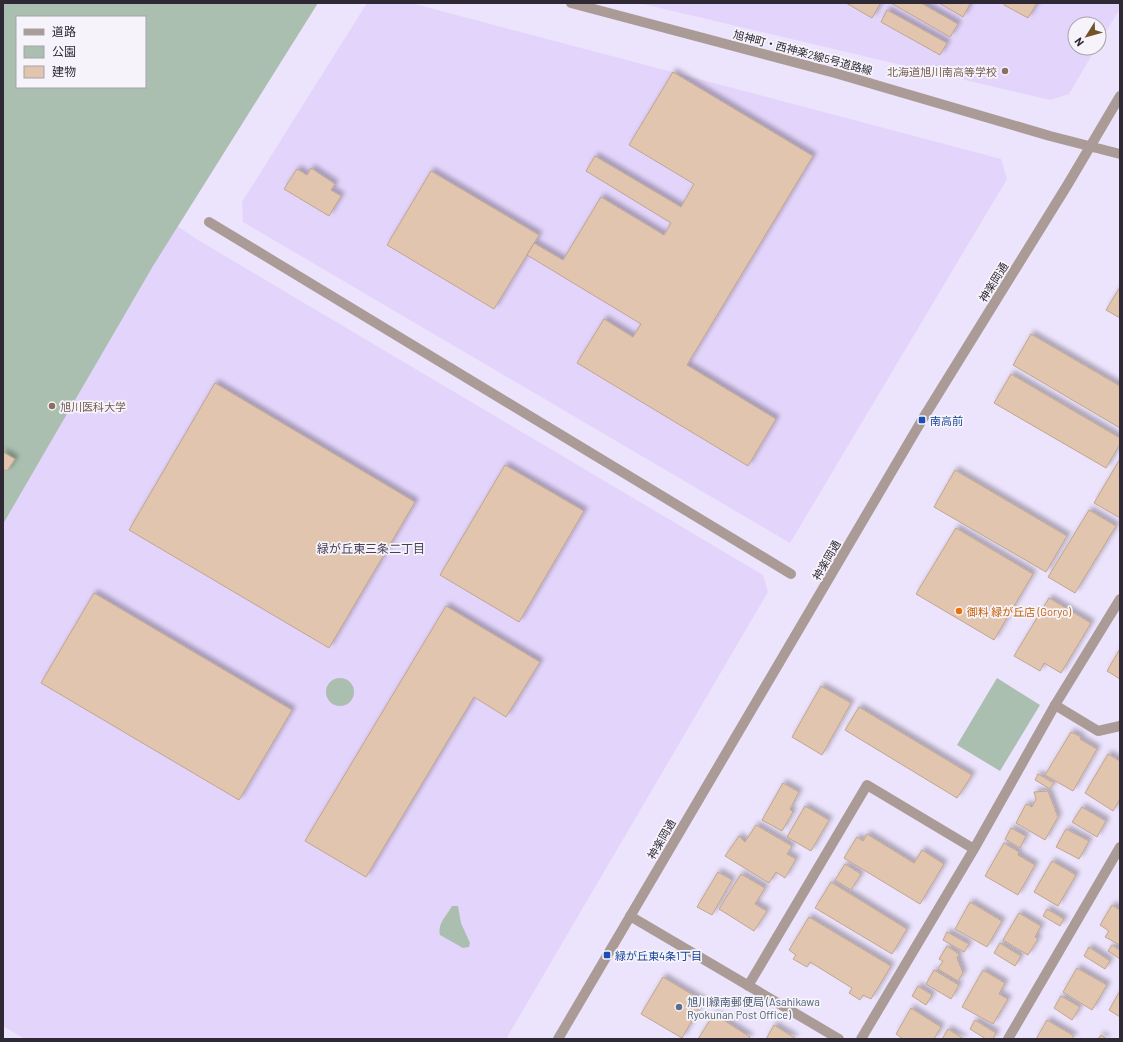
<svg xmlns="http://www.w3.org/2000/svg" width="1123" height="1042" viewBox="0 0 1123 1042" font-family="Barlow,'Noto Sans JP',sans-serif">
	<style>
		.built { fill: #e3d4fb; fill-rule: evenodd }
		.green { fill: #aabfaf; fill-rule: evenodd }
		.building { fill: #e2c5af; stroke: #c0a58e; filter: url(#shadow) }
		.lines { fill: none; stroke-linecap: round; stroke-linejoin: round }
		.pedestrian { stroke: #ab9b96; stroke-width: 10 }
		.minor { stroke: #ab9b96; stroke-width: 10 }
		.tertiary { stroke: #ab9b96; stroke-width: 10 }
		.education-dot { fill: #8d6e63; stroke: #f6f4fa; stroke-width: 1.5 }
		.transit-dot { fill: #1a4fb4; stroke: #f6f4fa; stroke-width: 1.5 }
		.food-dot { fill: #e8710a; stroke: #f6f4fa; stroke-width: 1.5 }
		.service-dot { fill: #5c6f8a; stroke: #f6f4fa; stroke-width: 1.5 }
		.labels { text-anchor: middle; dominant-baseline: central; stroke-width: 3.5; stroke-linejoin: round; paint-order: stroke }
		.street-label { font-size: 11px; fill: #2e2935; stroke: #f6f4fa }
		.education-label { font-size: 11px; fill: #785e54; stroke: #f6f4fa; text-anchor: end }
		.transit-label { font-size: 11px; fill: #164399; stroke: #f6f4fa; text-anchor: start }
		.food-label { font-size: 11px; fill: #c56008; stroke: #f6f4fa; text-anchor: start }
		.service-label { font-size: 11px; fill: #4e5e75; stroke: #f6f4fa; text-anchor: start }
		.neighbourhood-label { font-size: 12px; fill: #483e57; stroke: #f6f4fa }
	</style>
	<defs>
		<filter id="shadow"><feDropShadow dx="3.5" dy="-3.5" stdDeviation="2" flood-color="#0004"/></filter>
	</defs>
	<rect width="100%" height="100%" fill="#ece3fc"/>
	<path class="built" d="M 3,3 L 317,3 L 177,226 L 198,240 L 763,575 L 768,592 L 506,1039 L 25,1039 L 3,1026 ZM 17,17 L 145,17 L 145,87 L 17,87 Z
		M 367,3 L 411,3 L 1001,159 L 1007,179 L 790,543 L 243,222 L 242,202 Z
		M 639,3 L 1120,3 L 1120,9 L 1099,43 L 1099,24 L 1075,24 L 1075,48 L 1096,48 L 1069,94 L 1050,100 Z"/>
	<path class="green" d="M 3,3 L 318,3 L 153,266 L 3,524 ZM 17,17 L 145,17 L 145,87 L 17,87 Z
		M326 692a14 14 0 1 1 28 0a14 14 0 1 1-28 0Z
		M 997,678 L 1040,705 L 1000,771 L 957,745 Z
		M 452,906 L 458,906 L 461,923 L 470,943 L 469,947 L 463,948 L 440,935 C 437,924 447,915 452,906 Z"/>
	<path class="building" d="M 846,3 L 878,3 L 880,4 L 872,18 Z
		M 891,3 L 921,3 L 958,24 L 950,37 Z
		M 939,3 L 968,3 L 970,4 L 963,17 Z
		M 1005,3 L 1037,3 L 1028,18 L 1004,5 Z
		M 887,10 L 947,43 L 940,55 L 881,22 Z
		M 673,72 L 813,156 L 687,365 L 776,419 L 748,466 L 577,363 L 604,319 L 633,337 L 641,324 L 527,255 L 534,243 L 563,260 L 601,197 L 664,235 L 671,223 L 586,171 L 595,156 L 681,207 L 694,184 L 629,145 Z
		M 311,168 L 335,184 L 331,190 L 341,196 L 329,216 L 284,189 L 297,169 L 307,175 Z
		M 431,171 L 539,235 L 494,309 L 387,245 Z
		M 1120,287 L 1120,318 L 1106,310 Z
		M 1031,334 L 1120,386 L 1120,428 L 1013,365 Z
		M 1011,374 L 1120,438 L 1120,444 L 1106,468 L 994,403 Z
		M 215,383 L 415,502 L 329,648 L 129,530 Z
		M 3,452 L 15,459 L 7,471 L 3,469 Z
		M 1120,459 L 1120,518 L 1094,503 Z
		M 505,465 L 584,511 L 519,622 L 440,575 Z
		M 955,470 L 1067,536 L 1046,572 L 934,507 Z
		M 1089,510 L 1116,526 L 1075,593 L 1048,577 Z
		M 956,528 L 1033,574 L 994,640 L 916,594 Z
		M 94,593 L 292,710 L 239,800 L 41,683 Z
		M 1049,598 L 1091,623 L 1061,673 L 1044,663 L 1040,671 L 1014,656 Z
		M 446,606 L 540,662 L 506,717 L 474,697 L 366,877 L 305,841 Z
		M 1120,649 L 1120,679 L 1107,671 Z
		M 821,686 L 851,703 L 822,755 L 792,737 Z
		M 859,707 L 972,775 L 957,798 L 845,730 Z
		M 1071,732 L 1081,737 L 1080,739 L 1097,749 L 1073,791 L 1045,775 Z
		M 1108,754 L 1120,761 L 1120,799 L 1113,811 L 1085,793 Z
		M 1038,774 L 1054,783 L 1050,789 L 1035,780 Z
		M 783,783 L 799,792 L 790,809 L 793,812 L 782,831 L 762,820 Z
		M 1048,791 L 1058,817 L 1045,840 L 1016,823 L 1026,804 L 1032,807 L 1036,799 L 1034,792 Z
		M 805,806 L 829,820 L 811,851 L 787,837 Z
		M 1082,807 L 1106,821 L 1097,837 L 1072,822 Z
		M 756,825 L 792,846 L 787,854 L 796,859 L 785,878 L 776,872 L 769,883 L 725,856 L 739,836 L 745,842 Z
		M 1011,828 L 1026,836 L 1020,848 L 1005,839 Z
		M 1066,829 L 1089,841 L 1079,859 L 1056,847 Z
		M 867,834 L 914,863 L 922,850 L 944,864 L 920,904 L 844,858 L 857,837 L 863,841 Z
		M 1004,843 L 1019,852 L 1018,855 L 1035,865 L 1018,895 L 985,876 Z
		M 1052,861 L 1076,875 L 1058,906 L 1034,892 Z
		M 845,864 L 861,874 L 851,890 L 835,880 Z
		M 718,872 L 732,880 L 712,915 L 697,907 Z
		M 741,874 L 765,888 L 755,904 L 767,911 L 754,931 L 719,909 Z
		M 831,882 L 907,929 L 892,954 L 815,908 Z
		M 970,902 L 1002,921 L 987,947 L 955,929 Z
		M 1112,905 L 1120,910 L 1120,945 L 1105,937 L 1109,931 L 1100,925 Z
		M 1047,909 L 1064,919 L 1060,926 L 1043,916 Z
		M 1019,913 L 1041,926 L 1035,937 L 1038,939 L 1028,955 L 1003,940 Z
		M 809,917 L 891,966 L 871,999 L 863,995 L 860,1000 L 849,993 L 852,988 L 810,962 L 807,967 L 793,959 L 796,955 L 789,950 Z
		M 947,932 L 969,944 L 964,952 L 943,940 Z
		M 1000,943 L 1021,956 L 1015,966 L 994,953 Z
		M 1112,945 L 1120,950 L 1120,959 L 1108,951 Z
		M 947,946 L 959,954 L 957,958 L 963,973 L 958,981 L 938,969 L 943,961 L 939,959 Z
		M 1089,947 L 1110,961 L 1105,969 L 1084,956 Z
		M 1077,968 L 1107,985 L 1092,1010 L 1063,992 Z
		M 934,970 L 959,985 L 951,999 L 926,984 Z
		M 983,970 L 1005,983 L 999,994 L 1008,999 L 993,1024 L 962,1007 Z
		M 663,977 L 703,1001 L 682,1038 L 641,1014 Z
		M 918,986 L 932,995 L 926,1005 L 912,996 Z
		M 1120,991 L 1120,1017 L 1109,1010 Z
		M 1061,996 L 1080,1007 L 1072,1020 L 1054,1008 Z
		M 911,1008 L 941,1027 L 934,1039 L 903,1039 L 896,1034 Z
		M 714,1014 L 750,1037 L 748,1039 L 698,1039 Z
		M 975,1020 L 996,1033 L 993,1039 L 986,1039 L 970,1029 Z
		M 1047,1020 L 1074,1036 L 1072,1039 L 1036,1039 Z
		M 774,1025 L 795,1038 L 794,1039 L 766,1039 Z
		M 948,1029 L 964,1039 L 942,1039 Z
		M 1101,1035 L 1107,1039 L 1098,1039 Z"/>
	<g class="lines">
		<path class="pedestrian" d="M 209,222 L 791,574
			M 1055,705 L 1098,731 L 1120,726"/>
		<path class="minor" d="M 630,916 L 839,1039
			M 748,986 L 867,785 L 974,849
			M 861,1039 L 974,849 L 1055,705 L 1120,599
			M 1008,1039 L 1120,847"/>
		<path class="tertiary" d="M 571,3 L 835,73 L 1050,136 L 1120,154
			M 558,1039 L 922,420 L 1068,184 L 1120,96"/>
	</g>
	<g class="education-dot">
		<circle cx="1005" cy="71" r="4"/>
		<circle cx="52" cy="406" r="4"/>
	</g>
	<g class="transit-dot">
		<rect x="918" y="416" width="8" height="8" rx="2"/>
		<rect x="603" y="951" width="8" height="8" rx="2"/>
	</g>
	<circle class="food-dot" cx="959" cy="611" r="4"/>
	<circle class="service-dot" cx="679" cy="1007" r="4"/>
	<g class="labels">
		<g class="street-label">
			<text transform="translate(803 52) rotate(15)">旭神町・西神楽2線5号道路線</text>
			<text transform="translate(993 282) rotate(-58)">神楽岡通</text>
			<text transform="translate(826 560) rotate(-60)">神楽岡通</text>
			<text transform="translate(661 839) rotate(-60)">神楽岡通</text>
		</g>
		<g class="education-label">
			<text x="997" y="71">北海道旭川南高等学校</text>
			<text x="60" y="406" text-anchor="start">旭川医科大学</text>
		</g>
		<g class="transit-label">
			<text x="930" y="420">南高前</text>
			<text x="615" y="955">緑が丘東4条1丁目</text>
		</g>
		<g class="food-label">
			<text x="967" y="611">御料 緑が丘店 (Goryo)</text>
		</g>
		<g class="service-label">
			<text x="687" y="1001">旭川緑南郵便局 (Asahikawa<tspan x="687" dy="13">Ryokunan Post Office)</tspan></text>
		</g>
		<g class="neighbourhood-label">
			<text x="371" y="548">緑が丘東三条二丁目</text>
		</g>
	</g>
	<rect width="1123" height="1042" fill="none" stroke="#2e2935" stroke-width="8"/>
	<rect x="16" y="16" width="130" height="72" fill="#f6f4fa" stroke="#a6a3ab"/>
	<rect x="24" y="29" width="20" height="6" fill="#ab9b96" stroke="#a6a3ab"/>
	<text x="52" y="36" font-size="12" fill="#2e2935">道路</text>
	<rect x="24" y="46" width="20" height="12" fill="#aabfaf" stroke="#a6a3ab"/>
	<text x="52" y="56" font-size="12" fill="#2e2935">公園</text>
	<rect x="24" y="66" width="20" height="12" fill="#e2c5af" stroke="#a6a3ab"/>
	<text x="52" y="76" font-size="12" fill="#2e2935">建物</text>
	<g transform="translate(1087 36) rotate(233)"><circle r="19" fill="#f6f4fa" stroke="#a6a3ab"/>
	<path d="M0-3L7 15L0 10L-7 15Z" fill="#735229"/>
	<text y="-6" font-size="11" font-weight="bold" text-anchor="middle" fill="#2e2935">N</text>
	</g>
</svg>
